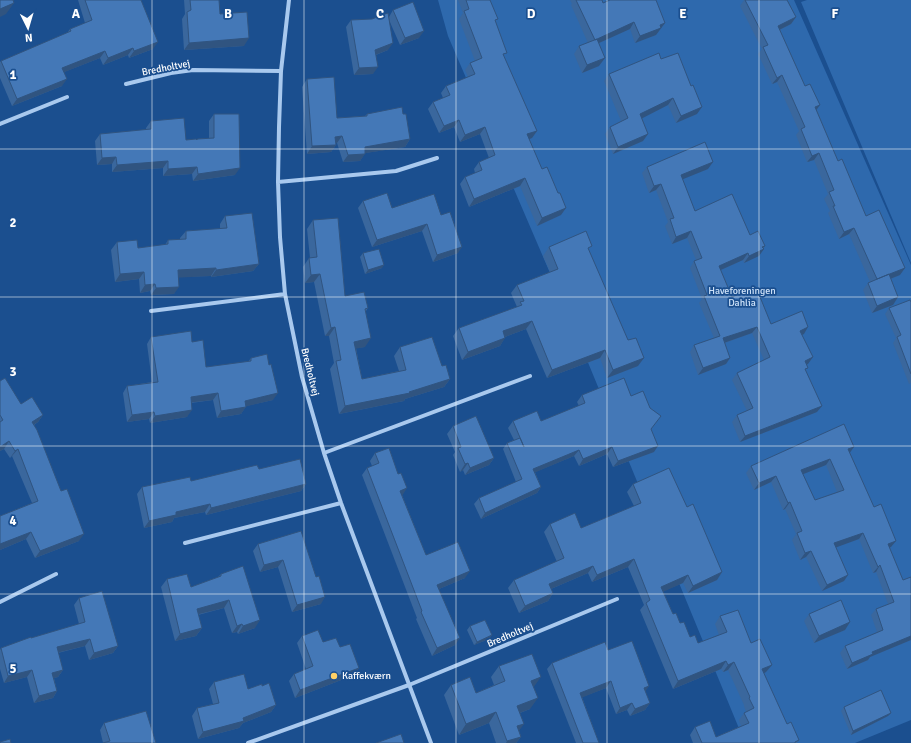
<svg xmlns="http://www.w3.org/2000/svg" width="911" height="743" viewBox="0 0 911 743" font-family="Signika,sans-serif">
	<style>
		.green { fill: #2e69ad }
		.lines { fill: none; stroke-linecap: round; stroke-linejoin: round }
		.street { stroke: #a9c9ee; stroke-width: 4 }
		.wall { fill: #3a679d; fill-rule: evenodd }
		.shaded-wall { fill: #305480 }
		.building { fill: #4478b7; stroke: #305480; fill-rule: evenodd }
		.grid { fill: none; stroke: #fff; stroke-width: 1; stroke-opacity: 0.55 }
		.poi-dot { fill: #ffd166; stroke: #1b4f8f; stroke-width: 1.5 }
		.labels { text-anchor: middle; dominant-baseline: central; stroke-width: 3.5; stroke-linejoin: round; paint-order: stroke }
		.street-label { font-size: 10px; fill: #fff; stroke: #1b4f8f }
		.park-label { font-size: 10px; fill: #cfe3fa; stroke: #1b4f8f }
		.poi-label { font-size: 10px; fill: #fff; stroke: #1b4f8f; text-anchor: start }
		.grid-label { font-size: 13px; text-anchor: middle; font-weight: bold; fill: #fff; stroke: #1b4f8f; stroke-width: 3.5; stroke-linejoin: round; paint-order: stroke }
	</style>
	<rect width="100%" height="100%" fill="#1b4f8f"/>
	<path class="green" d="M 438,0 L 794,0 L 911,265 L 911,720 L 855,743 L 745,743 L 575,331 L 448,36 Z
		M 807,0 L 911,0 L 911,263 L 801,2 Z"/>
	<g class="lines">
		<path class="street" d="M 289,0 L 281,71 L 279,127 L 278,182 L 280,237 L 285,294 L 302,377 L 324,453 L 341,503 L 431,743
			M 126,84 L 171,73 L 193,70 L 281,71
			M 0,124 L 67,97
			M 278,182 L 396,171 L 437,158
			M 151,311 L 285,294
			M 324,453 L 530,376
			M 185,543 L 341,503
			M 0,602 L 56,574
			M 248,743 L 409,685 L 617,599"/>
	</g>
	<path class="wall" d="M 78,0 L 141,0 L 153,49 L 129,58 L 128,55 L 103,65 L 100,58 L 64,72 L 62,86 L 12,106 L 0,78 L 0,62 L 1,61 L 67,33 L 70,29 L 85,23 Z
		M 184,0 L 219,0 L 220,14 L 244,46 L 184,50 L 182,19 L 185,14 Z
		M 458,0 L 490,0 L 504,57 L 537,131 L 532,138 L 529,139 L 561,215 L 537,226 L 520,186 L 469,207 L 460,184 L 465,177 L 475,173 L 474,169 L 479,162 L 489,158 L 480,134 L 460,142 L 454,127 L 439,133 L 428,109 L 433,102 L 443,98 L 441,93 L 446,86 L 468,77 L 465,70 L 470,63 L 475,61 L 459,19 L 463,13 Z
		M 570,0 L 602,0 L 603,3 L 665,23 L 656,35 L 635,43 L 630,29 L 599,43 L 599,66 L 582,73 L 574,54 L 579,46 L 588,43 L 571,5 L 572,4 Z
		M 744,0 L 787,0 L 796,17 L 791,24 L 780,30 L 805,86 L 817,110 L 838,161 L 866,216 L 900,275 L 891,279 L 898,297 L 893,305 L 872,313 L 863,290 L 868,283 L 870,282 L 849,234 L 839,239 L 828,213 L 830,211 L 824,199 L 828,194 L 814,160 L 807,162 L 796,135 L 799,131 L 777,82 L 772,84 L 758,54 L 762,49 L 740,6 Z
		M 393,10 L 419,38 L 400,45 L 389,20 L 388,50 L 376,55 L 373,74 L 354,75 L 346,27 L 351,20 L 372,19 L 389,17 Z
		M 661,59 L 697,114 L 676,123 L 668,105 L 642,118 L 648,134 L 643,141 L 613,154 L 605,134 L 610,127 L 621,121 L 604,81 L 609,74 Z
		M 307,79 L 337,118 L 365,116 L 367,114 L 403,114 L 410,139 L 405,147 L 365,153 L 360,161 L 343,162 L 337,143 L 336,143 L 336,145 L 331,152 L 307,154 L 302,87 Z
		M 214,114 L 235,175 L 193,181 L 192,174 L 163,176 L 163,168 L 112,172 L 112,164 L 97,165 L 95,141 L 100,134 L 146,130 L 146,128 L 151,121 L 186,140 L 209,138 L 209,121 Z
		M 647,167 L 708,169 L 682,179 L 695,211 L 750,235 L 765,246 L 759,256 L 744,263 L 743,260 L 721,270 L 732,297 L 771,324 L 804,334 L 802,335 L 808,364 L 806,365 L 806,371 L 817,412 L 740,442 L 732,422 L 737,415 L 747,411 L 732,380 L 737,373 L 764,360 L 752,333 L 725,343 L 730,358 L 726,364 L 698,375 L 690,352 L 694,345 L 714,338 L 699,303 L 702,299 L 690,268 L 694,261 L 696,260 L 687,238 L 672,244 L 665,226 L 668,222 L 656,190 L 649,193 L 642,173 Z
		M 363,201 L 392,208 L 441,215 L 458,253 L 433,262 L 422,231 L 372,247 L 358,208 Z
		M 225,216 L 259,264 L 253,271 L 211,277 L 211,276 L 178,277 L 174,294 L 151,295 L 150,291 L 140,293 L 139,279 L 115,282 L 111,250 L 117,242 L 138,248 L 165,245 L 168,240 L 180,240 L 180,238 L 186,231 L 220,229 L 220,224 Z
		M 313,220 L 345,296 L 368,308 L 366,311 L 365,347 L 356,348 L 362,379 L 399,371 L 394,356 L 400,347 L 442,366 L 450,379 L 444,387 L 405,399 L 404,401 L 339,414 L 330,369 L 334,363 L 329,336 L 325,336 L 314,282 L 305,283 L 303,267 L 309,258 L 310,258 L 307,229 Z
		M 549,247 L 589,250 L 638,366 L 607,378 L 600,358 L 547,378 L 526,329 L 505,337 L 500,346 L 462,360 L 453,336 L 459,328 L 517,307 L 511,293 L 517,285 L 550,272 L 543,256 Z
		M 363,253 L 382,268 L 365,274 L 360,257 Z
		M 911,302 L 911,383 L 909,384 L 893,343 L 896,338 L 885,314 L 889,308 Z
		M 151,337 L 192,342 L 206,367 L 248,362 L 251,358 L 273,400 L 246,406 L 241,414 L 217,418 L 213,400 L 191,403 L 187,417 L 150,423 L 149,419 L 127,422 L 123,393 L 127,386 L 152,382 L 147,344 Z
		M 0,381 L 21,404 L 43,415 L 38,422 L 34,425 L 79,541 L 35,558 L 26,539 L 0,550 L 0,516 L 32,503 L 12,456 L 10,458 L 4,449 L 0,451 Z
		M 582,395 L 631,396 L 651,430 L 654,452 L 613,467 L 607,454 L 579,466 L 574,456 L 535,472 L 541,487 L 537,493 L 481,519 L 474,504 L 479,498 L 516,482 L 503,449 L 507,443 L 514,440 L 508,428 L 513,421 L 541,421 L 579,406 L 577,402 Z
		M 453,426 L 494,458 L 489,465 L 465,475 L 463,470 L 460,472 L 453,455 L 455,452 L 447,434 Z
		M 375,453 L 402,495 L 426,555 L 465,578 L 439,589 L 455,645 L 432,656 L 416,619 L 417,618 L 362,475 L 367,468 L 372,466 L 370,461 Z
		M 850,453 L 891,547 L 890,548 L 903,580 L 911,577 L 911,640 L 870,657 L 868,660 L 847,669 L 840,653 L 845,646 L 877,632 L 871,615 L 876,609 L 888,604 L 876,572 L 873,573 L 859,539 L 836,547 L 848,575 L 844,581 L 822,591 L 806,557 L 800,560 L 792,540 L 796,534 L 785,509 L 783,510 L 771,482 L 754,490 L 746,473 L 751,466 ZM 826,465 L 837,492 L 815,500 L 803,474 Z
		M 259,469 L 306,484 L 301,491 L 206,515 L 205,512 L 174,518 L 172,522 L 144,528 L 137,494 L 142,487 L 191,481 Z
		M 633,484 L 687,507 L 722,572 L 717,580 L 688,593 L 683,583 L 663,591 L 673,614 L 690,637 L 698,643 L 719,635 L 715,624 L 720,616 L 751,643 L 772,665 L 766,672 L 764,673 L 787,724 L 799,740 L 797,743 L 693,743 L 690,735 L 695,727 L 716,737 L 741,726 L 739,720 L 744,713 L 746,712 L 744,706 L 744,705 L 728,670 L 723,672 L 721,669 L 673,689 L 640,610 L 644,605 L 628,567 L 592,582 L 588,573 L 551,589 L 553,593 L 548,601 L 519,613 L 508,588 L 514,580 L 557,562 L 544,532 L 550,524 L 581,528 L 634,506 L 627,492 Z
		M 258,544 L 316,577 L 321,604 L 292,612 L 278,567 L 260,572 L 253,551 Z
		M 221,574 L 255,628 L 238,634 L 237,632 L 232,633 L 224,608 L 198,615 L 202,628 L 196,636 L 175,641 L 161,587 L 167,579 L 191,587 L 218,577 Z
		M 79,598 L 118,646 L 113,653 L 89,660 L 85,646 L 58,653 L 63,670 L 58,677 L 54,678 L 57,691 L 53,698 L 34,703 L 27,677 L 4,683 L 0,669 L 0,650 L 1,648 L 31,638 L 79,624 L 74,605 Z
		M 809,614 L 850,622 L 845,630 L 814,643 L 804,621 Z
		M 470,626 L 492,635 L 489,639 L 474,645 L 467,630 Z
		M 302,636 L 340,647 L 359,668 L 354,675 L 295,698 L 289,681 L 294,674 L 306,669 L 297,643 Z
		M 608,650 L 645,691 L 650,703 L 645,710 L 630,716 L 627,710 L 616,714 L 606,688 L 582,697 L 599,743 L 576,743 L 547,669 L 552,663 Z
		M 499,666 L 534,687 L 530,709 L 520,713 L 519,731 L 521,737 L 516,743 L 496,743 L 489,723 L 459,735 L 444,695 L 451,685 L 476,693 L 494,685 L 491,677 Z
		M 214,682 L 248,689 L 262,686 L 276,705 L 271,712 L 243,723 L 239,728 L 198,739 L 192,716 L 197,708 L 213,704 L 209,689 Z
		M 844,707 L 891,713 L 888,716 L 851,735 L 841,711 Z
		M 104,723 L 156,743 L 103,743 L 100,730 Z"/>
	<path class="shaded-wall" d="M 14,3 L 6,14 L 0,17 L 0,9 Z
		M 796,17 L 791,24 L 773,33 L 778,26 Z
		M 634,22 L 630,29 L 590,47 L 595,40 Z
		M 665,23 L 656,35 L 635,43 L 640,36 Z
		M 424,31 L 419,38 L 400,45 L 405,38 Z
		M 249,38 L 244,46 L 184,50 L 189,43 Z
		M 158,42 L 153,49 L 129,58 L 134,51 Z
		M 393,43 L 388,50 L 370,57 L 375,50 Z
		M 133,48 L 128,55 L 103,65 L 108,58 Z
		M 105,51 L 100,58 L 57,75 L 62,68 Z
		M 605,58 L 599,66 L 582,73 L 587,65 Z
		M 378,67 L 373,74 L 354,75 L 359,68 Z
		M 782,75 L 777,82 L 772,84 L 777,78 Z
		M 67,79 L 62,86 L 12,106 L 17,99 Z
		M 673,98 L 668,105 L 635,122 L 640,114 Z
		M 820,105 L 815,112 L 815,107 Z
		M 702,107 L 697,114 L 676,123 L 681,116 Z
		M 459,120 L 454,127 L 439,133 L 444,126 Z
		M 485,127 L 480,134 L 460,142 L 465,135 Z
		M 537,131 L 532,138 L 522,142 L 527,134 Z
		M 648,134 L 643,141 L 613,154 L 618,147 Z
		M 342,136 L 337,143 L 330,145 L 335,137 Z
		M 410,139 L 405,147 L 360,154 L 365,147 Z
		M 336,145 L 331,152 L 307,154 L 312,146 Z
		M 819,153 L 814,160 L 807,162 L 812,156 Z
		M 365,154 L 360,161 L 343,162 L 348,155 Z
		M 116,157 L 112,164 L 97,165 L 102,158 Z
		M 168,161 L 163,168 L 112,172 L 117,165 Z
		M 713,162 L 708,169 L 676,182 L 681,175 Z
		M 197,167 L 192,174 L 163,176 L 168,169 Z
		M 240,168 L 235,175 L 193,181 L 198,174 Z
		M 525,178 L 520,186 L 469,207 L 474,199 Z
		M 661,184 L 656,190 L 649,193 L 654,186 Z
		M 566,208 L 561,215 L 537,226 L 542,218 Z
		M 427,224 L 422,231 L 372,247 L 377,240 Z
		M 854,228 L 849,234 L 839,239 L 844,232 Z
		M 691,231 L 687,238 L 672,244 L 676,237 Z
		M 765,246 L 761,250 L 764,249 L 759,256 L 744,263 L 749,256 Z
		M 462,247 L 458,253 L 433,262 L 437,255 Z
		M 748,253 L 743,260 L 714,273 L 719,266 Z
		M 259,264 L 253,271 L 211,277 L 216,270 Z
		M 384,265 L 382,268 L 365,274 L 368,270 Z
		M 216,268 L 211,276 L 172,278 L 178,270 Z
		M 905,268 L 900,275 L 872,286 L 877,279 Z
		M 144,272 L 139,279 L 115,282 L 120,274 Z
		M 320,274 L 314,282 L 305,283 L 311,275 Z
		M 155,284 L 150,291 L 140,293 L 145,285 Z
		M 179,287 L 174,294 L 151,295 L 156,288 Z
		M 898,297 L 893,305 L 872,313 L 877,306 Z
		M 532,321 L 526,329 L 497,340 L 503,331 Z
		M 335,327 L 329,336 L 325,336 L 331,328 Z
		M 757,327 L 752,333 L 718,345 L 723,338 Z
		M 808,327 L 804,334 L 795,338 L 800,331 Z
		M 371,338 L 365,347 L 349,350 L 354,342 Z
		M 505,338 L 500,346 L 462,360 L 468,352 Z
		M 605,350 L 600,358 L 547,378 L 552,370 Z
		M 813,357 L 808,364 L 800,368 L 805,361 Z
		M 644,358 L 638,366 L 607,378 L 613,370 Z
		M 730,358 L 726,364 L 698,375 L 703,368 Z
		M 450,379 L 444,387 L 405,399 L 404,401 L 339,414 L 345,406 L 409,392 Z
		M 218,393 L 213,400 L 186,403 L 191,397 Z
		M 278,393 L 273,400 L 240,408 L 245,401 Z
		M 822,406 L 817,412 L 740,442 L 745,436 Z
		M 246,407 L 241,414 L 217,418 L 221,411 Z
		M 192,410 L 187,417 L 150,423 L 155,416 Z
		M 154,412 L 149,419 L 127,422 L 132,415 Z
		M 43,415 L 38,422 L 27,429 L 32,422 Z
		M 9,441 L 4,449 L 0,451 L 0,447 Z
		M 658,446 L 654,452 L 613,467 L 618,461 Z
		M 612,447 L 607,454 L 579,466 L 583,459 Z
		M 854,447 L 849,454 L 848,449 Z
		M 18,449 L 12,456 L 10,458 L 15,451 Z
		M 579,450 L 574,456 L 529,475 L 533,469 Z
		M 494,458 L 489,465 L 465,475 L 470,468 Z
		M 830,459 L 826,465 L 796,477 L 801,470 Z
		M 468,463 L 463,470 L 460,472 L 465,464 Z
		M 776,476 L 771,482 L 754,490 L 759,483 Z
		M 306,484 L 301,491 L 206,515 L 211,508 Z
		M 541,487 L 537,493 L 481,519 L 485,513 Z
		M 407,488 L 402,496 L 400,491 Z
		M 790,502 L 785,509 L 783,510 L 788,503 Z
		M 210,504 L 205,512 L 174,518 L 172,522 L 144,528 L 149,521 L 176,512 Z
		M 31,532 L 26,539 L 0,550 L 0,544 Z
		M 863,533 L 859,539 L 829,550 L 834,543 Z
		M 84,534 L 79,541 L 35,558 L 40,551 Z
		M 896,541 L 891,547 L 884,550 L 888,544 Z
		M 811,551 L 806,557 L 800,560 L 805,553 Z
		M 634,559 L 628,567 L 592,582 L 597,575 Z
		M 283,560 L 278,567 L 260,572 L 264,565 Z
		M 880,565 L 876,572 L 873,573 L 878,567 Z
		M 593,566 L 588,573 L 544,592 L 549,584 Z
		M 470,571 L 465,578 L 432,592 L 437,585 Z
		M 722,572 L 717,580 L 688,593 L 693,586 Z
		M 688,575 L 683,583 L 656,595 L 661,587 Z
		M 848,575 L 844,581 L 822,591 L 827,585 Z
		M 553,593 L 548,601 L 519,613 L 525,606 Z
		M 325,597 L 321,604 L 292,612 L 297,605 Z
		M 229,600 L 224,608 L 191,616 L 197,609 Z
		M 260,620 L 255,628 L 238,634 L 243,626 Z
		M 850,622 L 845,630 L 814,643 L 819,636 Z
		M 242,624 L 237,632 L 232,633 L 237,626 Z
		M 202,628 L 196,636 L 175,641 L 180,634 Z
		M 492,635 L 489,639 L 474,645 L 477,642 Z
		M 911,636 L 911,640 L 870,657 L 868,660 L 847,669 L 852,663 L 872,652 Z
		M 460,638 L 455,645 L 432,656 L 437,648 Z
		M 90,639 L 85,646 L 52,654 L 57,647 Z
		M 118,646 L 113,653 L 89,660 L 94,653 Z
		M 726,661 L 721,669 L 673,689 L 678,681 Z
		M 734,662 L 728,670 L 723,672 L 728,665 Z
		M 772,665 L 766,672 L 757,677 L 762,669 Z
		M 359,668 L 354,675 L 295,698 L 300,690 Z
		M 32,670 L 27,677 L 4,683 L 8,676 Z
		M 63,670 L 58,677 L 47,680 L 52,673 Z
		M 541,677 L 533,688 L 531,681 Z
		M 611,681 L 606,688 L 576,700 L 580,693 Z
		M 649,686 L 645,692 L 644,688 Z
		M 57,691 L 53,698 L 34,703 L 39,696 Z
		M 538,698 L 530,709 L 509,717 L 517,706 Z
		M 632,703 L 627,710 L 616,714 L 620,708 Z
		M 650,703 L 645,710 L 630,716 L 635,709 Z
		M 276,705 L 271,712 L 243,723 L 239,728 L 198,739 L 203,732 L 243,718 Z
		M 496,712 L 489,723 L 459,735 L 466,724 Z
		M 891,713 L 888,716 L 851,735 L 853,731 Z
		M 524,724 L 516,735 L 517,726 Z
		M 521,737 L 516,743 L 506,743 L 507,741 Z"/>
	<path class="building" d="M 0,0 L 13,0 L 14,3 L 0,9 Z
		M 85,0 L 141,0 L 158,42 L 134,51 L 133,48 L 108,58 L 105,51 L 62,68 L 67,79 L 17,99 L 1,61 L 71,31 L 70,29 L 92,20 Z
		M 190,0 L 219,0 L 220,14 L 247,12 L 249,38 L 189,43 L 187,12 L 191,10 Z
		M 466,0 L 490,0 L 498,19 L 495,20 L 507,53 L 503,54 L 537,131 L 527,134 L 542,169 L 547,167 L 558,193 L 560,193 L 566,208 L 542,218 L 525,178 L 474,199 L 465,177 L 482,170 L 479,162 L 495,155 L 485,127 L 465,135 L 459,120 L 444,126 L 433,102 L 450,95 L 446,86 L 475,74 L 470,63 L 482,58 L 464,11 L 469,9 Z
		M 576,0 L 602,0 L 603,3 L 610,0 L 656,0 L 665,23 L 660,25 L 661,28 L 640,36 L 634,22 L 595,40 Z
		M 745,0 L 787,0 L 796,17 L 778,26 L 805,86 L 810,84 L 820,105 L 815,107 L 838,161 L 842,159 L 866,216 L 879,210 L 905,268 L 877,279 L 854,228 L 844,232 L 833,206 L 835,206 L 829,192 L 834,190 L 819,153 L 812,156 L 801,129 L 805,127 L 782,75 L 777,78 L 763,47 L 768,45 Z
		M 413,2 L 424,31 L 405,38 L 393,10 Z
		M 388,13 L 393,43 L 375,50 L 378,67 L 359,68 L 351,20 L 372,19 Z
		M 597,39 L 605,58 L 587,65 L 579,46 Z
		M 659,53 L 661,59 L 678,53 L 691,86 L 693,85 L 702,107 L 681,116 L 673,98 L 640,114 L 648,134 L 618,147 L 610,127 L 628,118 L 609,74 Z
		M 334,77 L 337,118 L 367,116 L 367,114 L 402,107 L 403,114 L 406,114 L 410,139 L 365,147 L 365,154 L 348,155 L 342,136 L 335,137 L 336,145 L 312,146 L 307,79 Z
		M 214,114 L 239,114 L 240,168 L 198,174 L 197,167 L 168,169 L 168,161 L 117,165 L 116,157 L 102,158 L 100,134 L 151,129 L 151,121 L 184,118 L 186,140 L 196,139 L 197,140 L 197,139 L 214,138 Z
		M 705,142 L 713,162 L 681,175 L 695,211 L 732,194 L 750,235 L 758,231 L 765,246 L 762,247 L 764,249 L 749,256 L 748,253 L 719,266 L 732,297 L 756,287 L 771,324 L 802,311 L 808,327 L 800,331 L 813,357 L 805,361 L 808,368 L 805,369 L 822,406 L 745,436 L 737,415 L 753,408 L 737,373 L 770,357 L 757,327 L 723,338 L 730,358 L 703,368 L 694,345 L 720,336 L 704,296 L 707,295 L 694,261 L 702,258 L 691,231 L 676,237 L 670,219 L 674,218 L 661,184 L 654,186 L 647,167 Z
		M 387,193 L 392,208 L 434,194 L 441,215 L 450,212 L 462,247 L 437,255 L 427,224 L 377,240 L 363,201 Z
		M 252,213 L 259,264 L 216,270 L 216,268 L 178,270 L 179,287 L 156,288 L 155,284 L 145,285 L 144,272 L 120,274 L 117,242 L 137,240 L 138,248 L 168,244 L 168,240 L 186,239 L 186,231 L 227,228 L 225,216 Z
		M 338,218 L 345,296 L 364,292 L 368,308 L 365,309 L 371,338 L 354,342 L 362,379 L 406,370 L 400,347 L 432,337 L 442,366 L 446,365 L 450,379 L 409,392 L 410,393 L 345,406 L 336,361 L 341,360 L 335,327 L 331,328 L 320,274 L 311,275 L 309,258 L 317,257 L 313,220 Z
		M 586,231 L 592,246 L 588,248 L 628,340 L 636,338 L 644,358 L 613,370 L 605,350 L 552,370 L 532,321 L 503,331 L 505,338 L 468,352 L 459,328 L 522,305 L 520,302 L 524,301 L 517,285 L 558,269 L 549,247 Z
		M 379,249 L 384,265 L 368,270 L 363,253 Z
		M 889,274 L 898,297 L 877,306 L 868,283 Z
		M 910,300 L 911,302 L 911,374 L 897,337 L 901,335 L 889,308 Z
		M 191,331 L 192,342 L 203,340 L 206,367 L 251,361 L 251,358 L 267,354 L 269,365 L 271,364 L 278,393 L 245,401 L 246,407 L 221,411 L 218,393 L 191,397 L 192,410 L 155,416 L 154,412 L 132,415 L 127,386 L 158,382 L 151,337 Z
		M 5,378 L 21,404 L 32,397 L 43,415 L 32,422 L 37,430 L 61,491 L 67,489 L 84,534 L 40,551 L 31,532 L 0,544 L 0,516 L 38,501 L 18,449 L 15,451 L 9,441 L 0,447 L 0,422 L 3,420 L 0,415 L 0,381 Z
		M 624,378 L 631,396 L 643,391 L 650,408 L 661,416 L 651,429 L 658,446 L 618,461 L 612,447 L 583,459 L 579,450 L 533,469 L 541,487 L 485,513 L 479,498 L 522,479 L 507,443 L 520,438 L 524,447 L 513,421 L 537,411 L 541,421 L 585,403 L 582,395 Z
		M 476,416 L 494,458 L 470,468 L 468,463 L 465,464 L 458,448 L 461,447 L 453,426 Z
		M 844,424 L 854,447 L 848,449 L 874,507 L 881,504 L 896,541 L 888,544 L 903,580 L 911,577 L 911,636 L 872,652 L 873,654 L 852,663 L 845,646 L 883,630 L 876,609 L 894,602 L 880,565 L 878,567 L 863,533 L 834,543 L 848,575 L 827,585 L 811,551 L 805,553 L 797,533 L 802,531 L 790,502 L 788,503 L 776,476 L 759,483 L 751,466 ZM 830,459 L 844,490 L 815,500 L 801,470 Z
		M 389,448 L 398,474 L 401,473 L 407,488 L 400,491 L 426,555 L 458,542 L 470,571 L 437,585 L 460,638 L 437,648 L 421,612 L 422,611 L 367,468 L 379,463 L 375,453 Z
		M 300,459 L 306,484 L 211,508 L 210,504 L 176,512 L 176,515 L 149,521 L 142,487 L 190,477 L 191,481 L 257,465 L 259,469 Z
		M 669,468 L 687,507 L 693,504 L 722,572 L 693,586 L 688,575 L 661,587 L 673,614 L 676,613 L 680,623 L 684,622 L 690,637 L 695,635 L 698,643 L 727,632 L 720,616 L 738,610 L 751,643 L 760,639 L 772,665 L 762,669 L 787,724 L 791,722 L 799,740 L 795,742 L 795,743 L 702,743 L 695,727 L 710,721 L 716,737 L 749,723 L 744,713 L 754,708 L 749,698 L 750,697 L 734,662 L 728,665 L 726,661 L 678,681 L 646,603 L 650,600 L 634,559 L 597,575 L 593,566 L 549,584 L 553,593 L 525,606 L 514,580 L 564,558 L 550,524 L 575,513 L 581,528 L 641,503 L 633,484 Z
		M 301,531 L 316,577 L 319,576 L 325,597 L 297,605 L 283,560 L 264,565 L 258,544 Z
		M 243,566 L 260,620 L 243,626 L 242,624 L 237,626 L 229,600 L 197,609 L 202,628 L 180,634 L 167,579 L 187,574 L 191,587 L 221,576 L 221,574 Z
		M 102,591 L 118,646 L 94,653 L 90,639 L 57,647 L 63,670 L 52,673 L 57,691 L 39,696 L 32,670 L 8,676 L 1,648 L 31,637 L 31,638 L 85,622 L 79,598 Z
		M 841,600 L 850,622 L 819,636 L 809,614 Z
		M 485,620 L 492,635 L 477,642 L 470,626 Z
		M 318,630 L 323,642 L 336,638 L 340,647 L 350,644 L 359,668 L 300,690 L 294,674 L 313,666 L 302,636 Z
		M 632,641 L 649,686 L 644,688 L 650,703 L 635,709 L 632,703 L 620,708 L 611,681 L 580,693 L 599,743 L 583,743 L 552,663 L 605,642 L 608,650 Z
		M 532,654 L 541,677 L 531,681 L 538,698 L 517,706 L 524,724 L 517,726 L 521,737 L 507,741 L 496,712 L 466,724 L 451,685 L 470,677 L 476,693 L 505,681 L 499,666 Z
		M 244,674 L 248,689 L 262,684 L 262,686 L 269,683 L 276,705 L 243,718 L 244,721 L 203,732 L 197,708 L 219,703 L 214,682 Z
		M 881,690 L 891,713 L 853,731 L 844,707 Z
		M 146,711 L 156,743 L 103,743 L 110,741 L 104,723 Z
		M 401,734 L 404,743 L 376,743 Z
		M 10,739 L 11,743 L 0,743 L 0,742 Z"/>
	<path class="grid" d="M 152,0 L 152,743M 304,0 L 304,743M 456,0 L 456,743M 607,0 L 607,743M 759,0 L 759,743M 0,149 L 911,149M 0,297 L 911,297M 0,446 L 911,446M 0,594 L 911,594"/>
	<circle class="poi-dot" cx="334" cy="676" r="4"/>
	<g class="labels">
		<g class="street-label">
			<text transform="translate(166 68) rotate(-11)">Bredholtvej</text>
			<text transform="translate(310 372) rotate(76)">Bredholtvej</text>
			<text transform="translate(510 635) rotate(-23)">Bredholtvej</text>
		</g>
		<g class="park-label">
			<text x="742" y="291">Haveforeningen<tspan x="742" dy="12">Dahlia</tspan></text>
		</g>
		<g class="poi-label">
			<text x="342" y="676">Kaffekværn</text>
		</g>
	</g>
	<g class="grid-label">
		<text x="76" y="18">A</text>
		<text x="228" y="18">B</text>
		<text x="380" y="18">C</text>
		<text x="531" y="18">D</text>
		<text x="683" y="18">E</text>
		<text x="835" y="18">F</text>
		<text x="13" y="79">1</text>
		<text x="13" y="227">2</text>
		<text x="13" y="376">3</text>
		<text x="13" y="525">4</text>
		<text x="13" y="673">5</text>
	</g>
	<g transform="translate(28 28) rotate(175)" stroke="#1b4f8f" stroke-width="3" paint-order="stroke">
	<path d="M0-3L7 15L0 10L-7 15Z" fill="#ffffff"/>
	<text y="-6" font-size="11" font-weight="bold" text-anchor="middle" fill="#ffffff">N</text>
	</g>
</svg>
